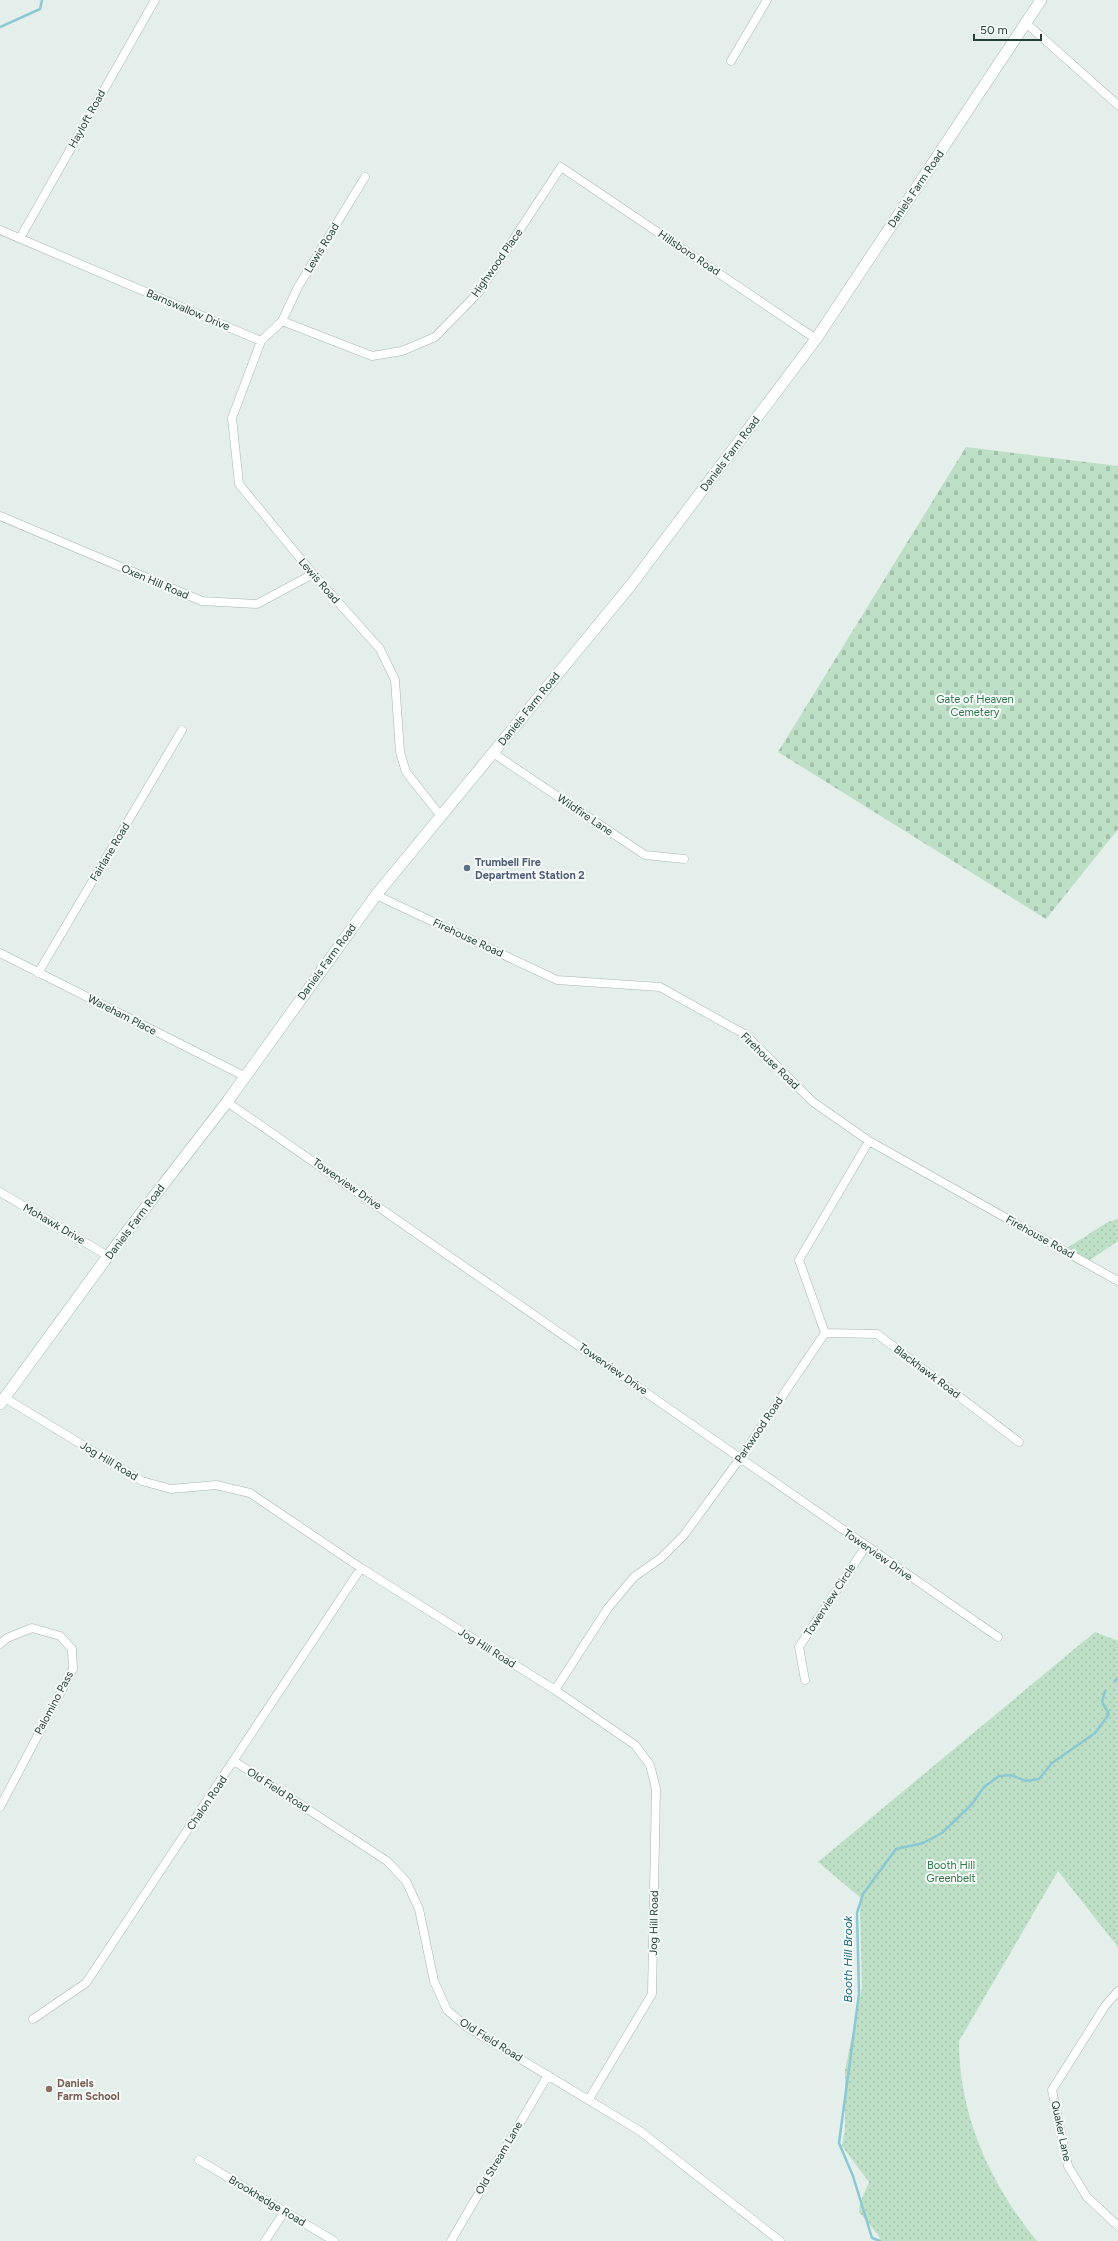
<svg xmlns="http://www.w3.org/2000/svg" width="1118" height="2241" viewBox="0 0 1118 2241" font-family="Figtree,sans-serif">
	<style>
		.grass { fill: url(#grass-dots) }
		.cemetery { fill: url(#cemetery-stones) }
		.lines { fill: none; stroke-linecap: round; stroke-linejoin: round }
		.stream { stroke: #8cc8d3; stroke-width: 2.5 }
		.minor-casing { stroke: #a6b6b1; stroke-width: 9 }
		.secondary-casing { stroke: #a2bab1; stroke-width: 12 }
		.minor { stroke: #fff; stroke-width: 8 }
		.secondary { stroke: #fff; stroke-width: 11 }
		.service-dot { fill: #5c6f8a; stroke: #f5faf8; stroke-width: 1.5 }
		.education-dot { fill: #8d6e63; stroke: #f5faf8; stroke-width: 1.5 }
		.labels { text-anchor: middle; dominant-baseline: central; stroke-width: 4; stroke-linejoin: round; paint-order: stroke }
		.street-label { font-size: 11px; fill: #234038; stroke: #f5faf8 }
		.park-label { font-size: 11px; fill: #2c7849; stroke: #f5faf8 }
		.service-label { font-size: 11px; font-weight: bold; fill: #4e5e75; stroke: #f5faf8; text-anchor: start }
		.education-label { font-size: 11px; font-weight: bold; fill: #785e54; stroke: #f5faf8; text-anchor: start }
		.water-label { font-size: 12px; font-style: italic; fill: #1c6d7d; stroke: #f5faf8 }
	</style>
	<defs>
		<pattern id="grass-dots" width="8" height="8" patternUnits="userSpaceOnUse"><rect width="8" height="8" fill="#bddfc6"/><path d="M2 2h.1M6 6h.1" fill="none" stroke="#a2c0ab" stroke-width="1.8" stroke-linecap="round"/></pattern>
		<pattern id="cemetery-stones" width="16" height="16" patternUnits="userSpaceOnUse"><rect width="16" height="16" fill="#bddfc6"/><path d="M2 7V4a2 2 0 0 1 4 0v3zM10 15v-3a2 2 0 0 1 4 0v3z" fill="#a2c0ab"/></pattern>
	</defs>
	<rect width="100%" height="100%" fill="#e4eeea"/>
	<path class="grass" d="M 1118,1219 L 1118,1241 L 1081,1266 L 1059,1253 L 1108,1222 Z
		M 1095,1632 L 1118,1641 L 1118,1947 L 1058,1871 L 959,2041 C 959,2115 990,2184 1037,2241 L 880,2241 L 879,2236 L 859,2212 L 860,2203 L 869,2182 L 842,2146 L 845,2129 L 845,2070 L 862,1988 L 860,1911 L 862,1899 L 818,1862 Z"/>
	<path class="cemetery" d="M 966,447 L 1118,466 L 1118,829 L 1046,919 L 778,752 Z"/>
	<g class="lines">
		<path class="stream" d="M 0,27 L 40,9 L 42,0
			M 1114,1682 L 1118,1678
			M 880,2241 L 872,2238 L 853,2176 L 839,2143 L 859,1994 L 857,1913 L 863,1894 L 896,1849 L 923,1843 L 942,1833 L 972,1804 L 984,1787 L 999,1776 L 1011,1775 L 1026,1781 L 1039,1779 L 1052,1763 L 1095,1733 L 1109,1714 L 1102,1702 L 1105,1691"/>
		<g class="minor-casing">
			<path id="minor" d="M 1026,23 L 1118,105
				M 731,61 L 767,0
				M 0,230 L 261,341 L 282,321 L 372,356 L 402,351 L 435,337 L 479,292 L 561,167 L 816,339
				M 20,238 L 155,0
				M 282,321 L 298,287 L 365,177
				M 261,341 L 232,418 L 239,484 L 313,574 L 380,649 L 395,680 L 400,752 L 406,772 L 440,815
				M 0,516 L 202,601 L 257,604 L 313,574
				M 493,753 L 645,855 L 684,859
				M 376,895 L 557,980 L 660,987 L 746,1035 L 813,1102 L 869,1141 L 1118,1281
				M 0,953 L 244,1076
				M 38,973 L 182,730
				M 227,1102 L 998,1637
				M 0,1192 L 108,1256
				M 825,1333 L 877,1334 L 1019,1442
				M 825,1333 L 799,1260 L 869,1141
				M 5,1398 L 142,1481 L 171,1489 L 216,1485 L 250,1493 L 361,1568 L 555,1690 L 635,1745 L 650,1765 L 656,1789 L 652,1994 L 589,2099
				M 0,1644 L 7,1638 L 32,1628 L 60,1636 L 72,1649 L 73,1669 L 0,1807
				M 805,1680 L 799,1647 L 866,1546
				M 555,1690 L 608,1608 L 634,1577 L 661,1558 L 684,1535 L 741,1457 L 825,1333
				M 234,1761 L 387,1861 L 406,1881 L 419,1909 L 434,1981 L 447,2010 L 467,2027 L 640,2131 L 780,2241
				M 1118,1991 L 1105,2006 L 1052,2090 L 1068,2166 L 1087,2197 L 1118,2226
				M 33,2019 L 86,1983 L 361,1568
				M 199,2160 L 334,2241
				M 265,2241 L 285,2211
				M 451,2241 L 548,2075"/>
		</g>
		<g class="secondary-casing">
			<path id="secondary" d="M 0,1404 L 108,1256 L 227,1102 L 376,895 L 631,585 L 816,339 L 1041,0"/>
		</g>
		<use href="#minor" class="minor"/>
		<use href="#secondary" class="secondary"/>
	</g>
	<circle class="service-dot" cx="467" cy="868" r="4"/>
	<circle class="education-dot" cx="49" cy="2089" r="4"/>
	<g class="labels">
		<g class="street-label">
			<text transform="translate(87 119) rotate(-61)">Hayloft Road</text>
			<text transform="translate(916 189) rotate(-56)">Daniels Farm Road</text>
			<text transform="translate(322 248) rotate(-59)">Lewis Road</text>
			<text transform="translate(689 253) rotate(34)">Hillsboro Road</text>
			<text transform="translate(497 263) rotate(-55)">Highwood Place</text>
			<text transform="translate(188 310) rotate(23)">Barnswallow Drive</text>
			<text transform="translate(730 454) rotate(-53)">Daniels Farm Road</text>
			<text transform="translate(319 581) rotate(49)">Lewis Road</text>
			<text transform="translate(155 582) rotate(23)">Oxen Hill Road</text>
			<text transform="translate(529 709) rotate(-51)">Daniels Farm Road</text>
			<text transform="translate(585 815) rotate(34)">Wildfire Lane</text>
			<text transform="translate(110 852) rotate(-59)">Fairlane Road</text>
			<text transform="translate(468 938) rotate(25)">Firehouse Road</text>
			<text transform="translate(327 962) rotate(-54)">Daniels Farm Road</text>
			<text transform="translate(122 1015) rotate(27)">Wareham Place</text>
			<text transform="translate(770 1061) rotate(44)">Firehouse Road</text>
			<text transform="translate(347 1184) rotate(35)">Towerview Drive</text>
			<text transform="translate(135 1222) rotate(-53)">Daniels Farm Road</text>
			<text transform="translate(54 1224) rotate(30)">Mohawk Drive</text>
			<text transform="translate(1040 1237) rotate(29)">Firehouse Road</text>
			<text transform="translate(613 1369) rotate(35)">Towerview Drive</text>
			<text transform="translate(927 1372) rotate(37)">Blackhawk Road</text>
			<text transform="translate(759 1430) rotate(-56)">Parkwood Road</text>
			<text transform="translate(109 1461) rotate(31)">Jog Hill Road</text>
			<text transform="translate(878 1555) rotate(35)">Towerview Drive</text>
			<text transform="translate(830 1600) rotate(-57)">Towerview Circle</text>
			<text transform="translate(487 1648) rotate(32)">Jog Hill Road</text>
			<text transform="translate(54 1703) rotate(-62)">Palomino Pass</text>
			<text transform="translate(278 1790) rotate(33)">Old Field Road</text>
			<text transform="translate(207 1803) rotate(-56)">Chalon Road</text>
			<text transform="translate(654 1923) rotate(-89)">Jog Hill Road</text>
			<text transform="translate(491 2040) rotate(32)">Old Field Road</text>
			<text transform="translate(1061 2131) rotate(78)">Quaker Lane</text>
			<text transform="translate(499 2158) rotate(-60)">Old Stream Lane</text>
			<text transform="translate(267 2201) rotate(31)">Brookhedge Road</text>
		</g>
		<g class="park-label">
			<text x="975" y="699">Gate of Heaven<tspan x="975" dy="13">Cemetery</tspan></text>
			<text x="951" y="1865">Booth Hill<tspan x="951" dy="13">Greenbelt</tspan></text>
		</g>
		<g class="service-label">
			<text x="475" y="862">Trumbell Fire<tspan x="475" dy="13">Department Station 2</tspan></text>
		</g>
		<g class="education-label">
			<text x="57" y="2083">Daniels<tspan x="57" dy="13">Farm School</tspan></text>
		</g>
		<g class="water-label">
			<text transform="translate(848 1959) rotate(-90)">Booth Hill Brook</text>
		</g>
	</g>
	<path d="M974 34v6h67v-6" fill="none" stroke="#234038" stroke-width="2"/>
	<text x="980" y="34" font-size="12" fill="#234038" stroke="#f5faf8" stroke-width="3" paint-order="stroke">50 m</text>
</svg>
